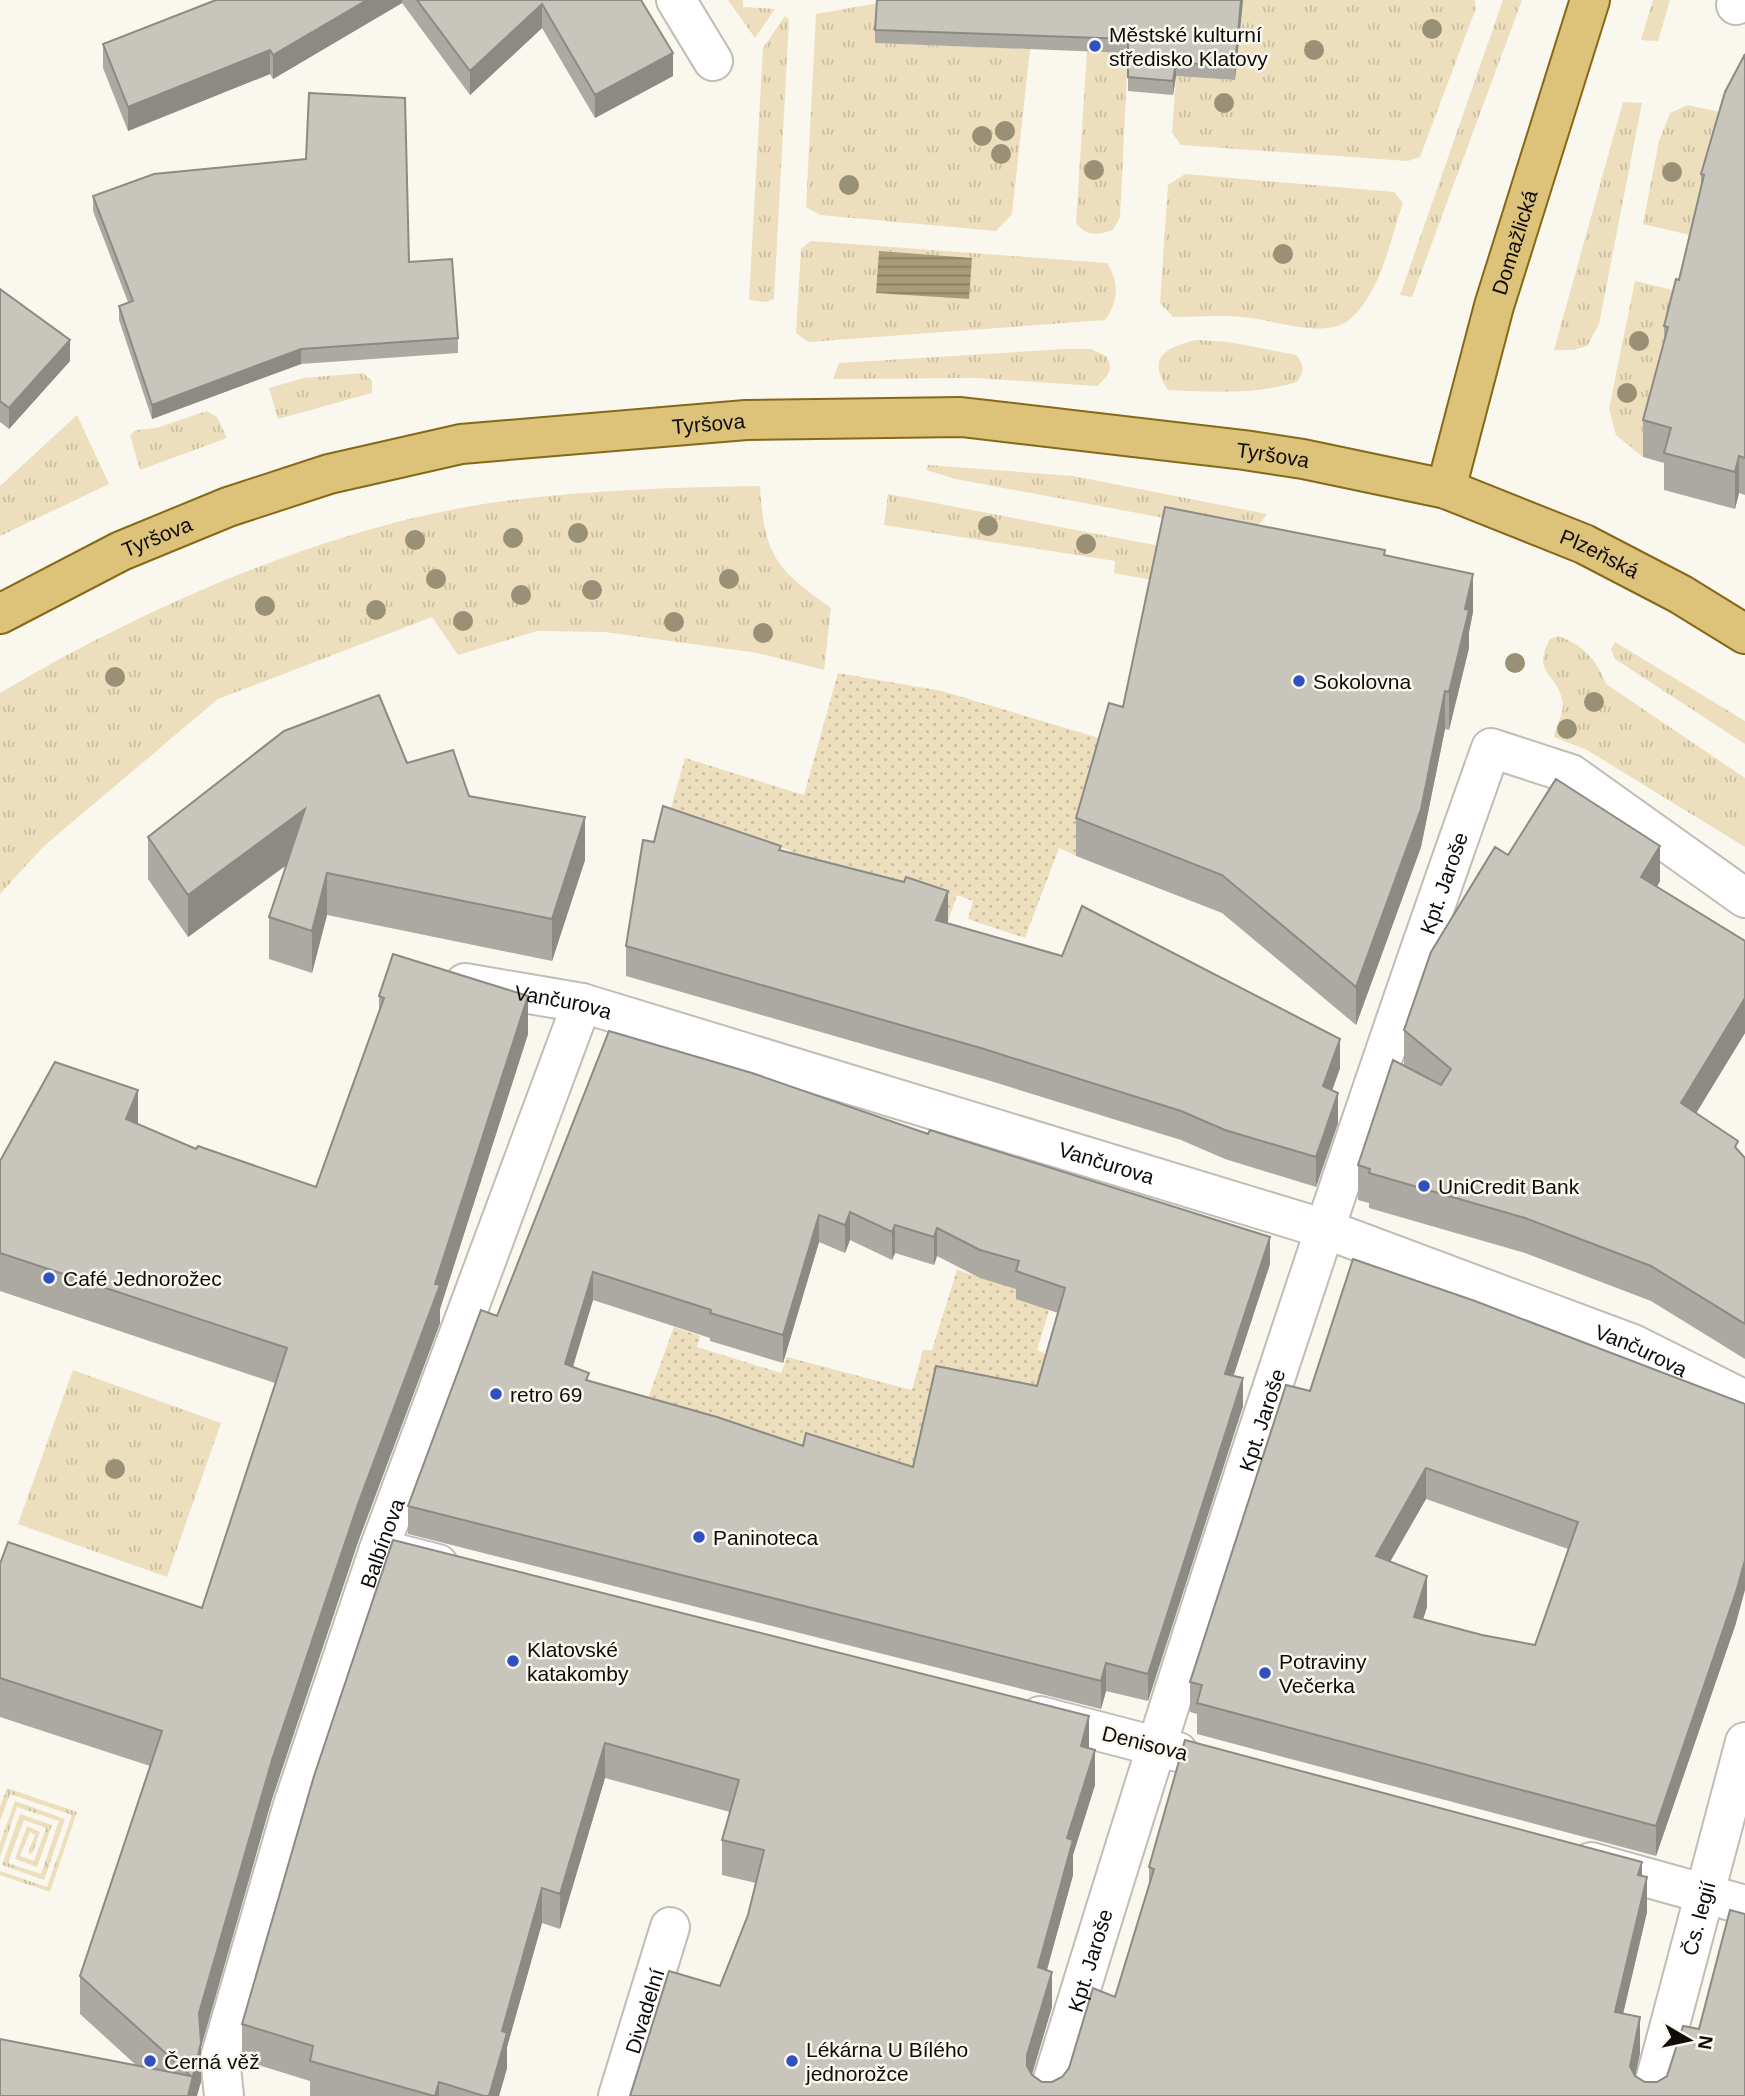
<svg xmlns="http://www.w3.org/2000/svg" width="1745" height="2096" viewBox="0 0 1745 2096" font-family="Arial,sans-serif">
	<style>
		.grass { fill: url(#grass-tufts) }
		.park { fill: url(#park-dots) }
		.water { fill: url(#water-rules) }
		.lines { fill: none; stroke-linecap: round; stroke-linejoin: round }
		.minor-casing { stroke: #c1bdb6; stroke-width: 42 }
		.major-casing { stroke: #856918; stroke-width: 42 }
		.minor { stroke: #fff; stroke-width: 38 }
		.major { stroke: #ddc379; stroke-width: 38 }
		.tree { fill: #9a9075 }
		.wall { fill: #aca9a3; fill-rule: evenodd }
		.shaded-wall { fill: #8c8a84 }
		.building { fill: #c8c5bd; stroke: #8c8a84; stroke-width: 2; fill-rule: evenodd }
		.poi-dot { fill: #2f50c0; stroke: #faf7ef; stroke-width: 2.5 }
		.labels { text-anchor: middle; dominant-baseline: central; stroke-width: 5; stroke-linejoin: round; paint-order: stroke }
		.poi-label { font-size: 21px; fill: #0d0c0a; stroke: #faf7ef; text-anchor: start }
		.street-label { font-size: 21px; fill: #0d0c0a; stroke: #faf7ef }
	</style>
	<defs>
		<pattern id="grass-tufts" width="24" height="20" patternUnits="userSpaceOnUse" patternTransform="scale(1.75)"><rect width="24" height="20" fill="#eddfbd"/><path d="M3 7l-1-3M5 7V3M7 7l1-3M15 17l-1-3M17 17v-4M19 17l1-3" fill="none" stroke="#cabea1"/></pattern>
		<pattern id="park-dots" width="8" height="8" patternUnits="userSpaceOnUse" patternTransform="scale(1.75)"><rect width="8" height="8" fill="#eddfbd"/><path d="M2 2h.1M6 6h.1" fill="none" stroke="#cabea1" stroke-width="1.8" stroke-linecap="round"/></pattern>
		<pattern id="water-rules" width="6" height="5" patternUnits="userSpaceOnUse" patternTransform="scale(1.75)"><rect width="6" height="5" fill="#aa9b7b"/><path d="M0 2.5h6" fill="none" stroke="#897d63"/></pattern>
	</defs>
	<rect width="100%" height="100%" fill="#faf7ef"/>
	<path class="grass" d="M 728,0 L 743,0 L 743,7 L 775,9 L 755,38 Z
		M 1243,0 L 1475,0 L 1476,8 L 1420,157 L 1408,161 L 1181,145 L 1172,133 L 1176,76 L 1235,80 Z
		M 1503,0 L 1522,0 L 1412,297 L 1400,295 Z
		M 1653,0 L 1670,0 L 1658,41 L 1641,40 Z
		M 878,3 L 875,43 L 1030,49 L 1012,214 L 996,231 L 820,215 L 806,207 L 816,14 Z
		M 785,16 L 789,20 L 774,299 L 766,302 L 749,300 L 763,48 Z
		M 1087,51 L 1128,53 L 1120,217 L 1113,230 C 1098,235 1087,237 1076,223 Z
		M 1623,102 L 1642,103 L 1599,324 L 1587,346 L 1573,350 L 1554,350 Z
		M 1688,105 L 1733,115 L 1698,237 L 1643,224 L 1659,141 L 1670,113 Z
		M 1185,174 L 1394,192 L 1403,203 C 1390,240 1381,294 1349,320 C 1323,340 1273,319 1243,317 C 1220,315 1196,317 1173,317 L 1160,303 L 1168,185 Z
		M 811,241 L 1107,263 C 1120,282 1118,303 1105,320 L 808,342 L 796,333 L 801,249 Z
		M 1635,281 L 1681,292 L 1668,364 L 1643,457 L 1616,435 L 1609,409 Z
		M 1196,340 L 1229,342 L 1296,355 C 1305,365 1304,371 1297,382 C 1256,395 1210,392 1168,390 C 1146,356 1166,348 1196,340 Z
		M 1065,349 L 1091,349 L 1106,356 C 1115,369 1107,377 1097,386 L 976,378 L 833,379 L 839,363 Z
		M 363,373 L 372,381 L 372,393 L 278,419 L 269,388 L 304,378 Z
		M 207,411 L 217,417 L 227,438 L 140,470 L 130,435 L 137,430 L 156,428 Z
		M 77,415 L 109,484 L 0,536 L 0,486 Z
		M 928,465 L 1073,476 L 1267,514 L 1258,526 L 1244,533 L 956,479 L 926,470 Z
		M 760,486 C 764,554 775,569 831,608 L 824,670 L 758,653 L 605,632 L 537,631 L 458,655 L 432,617 L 218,699 L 44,846 L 0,894 L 0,693 C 149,605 339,521 512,500 C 594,490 677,487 760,486 Z
		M 888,494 L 1165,547 L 1157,581 L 1114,573 L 1115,561 L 884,525 Z
		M 1559,636 C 1583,646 1596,658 1606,684 L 1745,778 L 1745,847 L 1587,750 L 1554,737 C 1556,723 1566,713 1562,699 C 1556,672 1531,674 1550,639 Z
		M 1615,642 L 1745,721 L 1745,744 L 1615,659 L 1611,649 Z
		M 73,1370 L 221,1423 L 167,1577 L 18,1524 Z
		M 7,1788 L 77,1812 L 50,1892 L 0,1875 L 0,1871 L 47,1887 L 72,1815 L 10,1794 L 0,1821 L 0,1807 Z
		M 15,1801 L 65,1819 L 44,1880 L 2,1865 L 20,1814 L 52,1825 L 37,1867 L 15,1859 L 27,1826 L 40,1832 L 32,1854 L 28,1853 L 35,1835 L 30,1832 L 20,1856 L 34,1861 L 46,1828 L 24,1820 L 8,1863 L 41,1874 L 59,1821 L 17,1807 L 0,1857 L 0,1843 Z"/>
	<path class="park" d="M 838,673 L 942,691 L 1109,741 L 1076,856 L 1059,848 L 1025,938 L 968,919 L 973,901 L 957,895 L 948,921 L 779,889 L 791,851 L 776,845 L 663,836 L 685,758 L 804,795 Z
		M 957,1270 L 1019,1289 L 1049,1311 L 1037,1350 L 1053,1357 L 991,1524 L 639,1423 L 674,1327 L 700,1336 L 697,1347 L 781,1373 L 787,1357 L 912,1390 L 923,1350 L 932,1350 Z"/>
	<path class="water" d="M 879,251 L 972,258 L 969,299 L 876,293 Z"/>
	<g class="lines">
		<g class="minor-casing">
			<g id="minor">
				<path d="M 676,0 L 713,61"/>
				<path d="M 1736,5 L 1738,0"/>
				<path id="s1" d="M 465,983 L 582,1003 L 1325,1229 L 1633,1344 L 1745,1400"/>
				<path d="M 379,1549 L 438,1564"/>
				<path d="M 1040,1716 L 1178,1752"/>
				<path d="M 1591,1862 L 1745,1905"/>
				<path id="s2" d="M 224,2096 L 220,2058 L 293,1805 L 379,1549 L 582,1003"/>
				<path id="s3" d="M 618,2096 L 670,1927"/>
				<path id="s4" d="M 1048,2096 C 1186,1644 1332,1194 1491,748 L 1571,774 L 1745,898"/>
				<path id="s5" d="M 1651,2096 L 1745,1742"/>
			</g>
		</g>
		<g class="major-casing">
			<g id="major">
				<path id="s6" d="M 1446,489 L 1494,306 L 1590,0"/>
				<path id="s7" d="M 0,614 L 121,551 L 228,507 L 329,474 L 461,444 L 746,420 L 961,417 L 1244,450 L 1303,459 L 1446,489 L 1584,544 L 1680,594 L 1745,634"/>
			</g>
		</g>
		<use href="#minor" class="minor"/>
		<use href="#major" class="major"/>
	</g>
	<g class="tree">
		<circle cx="1432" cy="29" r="10"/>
		<circle cx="1314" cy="50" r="10"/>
		<circle cx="1224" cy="103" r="10"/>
		<circle cx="1005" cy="131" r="10"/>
		<circle cx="982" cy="136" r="10"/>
		<circle cx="1001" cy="154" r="10"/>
		<circle cx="1094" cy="170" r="10"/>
		<circle cx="1672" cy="172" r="10"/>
		<circle cx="849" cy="185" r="10"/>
		<circle cx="1283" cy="254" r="10"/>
		<circle cx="1639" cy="341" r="10"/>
		<circle cx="1627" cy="393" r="10"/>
		<circle cx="988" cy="526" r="10"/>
		<circle cx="578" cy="533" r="10"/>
		<circle cx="513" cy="538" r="10"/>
		<circle cx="415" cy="540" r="10"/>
		<circle cx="1086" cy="544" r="10"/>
		<circle cx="436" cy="579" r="10"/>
		<circle cx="729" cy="579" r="10"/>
		<circle cx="592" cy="590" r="10"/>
		<circle cx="521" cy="595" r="10"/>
		<circle cx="265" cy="606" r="10"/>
		<circle cx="376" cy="610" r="10"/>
		<circle cx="463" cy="621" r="10"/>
		<circle cx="674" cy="622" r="10"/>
		<circle cx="763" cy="633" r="10"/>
		<circle cx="1515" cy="663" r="10"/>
		<circle cx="115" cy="677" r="10"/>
		<circle cx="1594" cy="702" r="10"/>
		<circle cx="1567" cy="729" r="10"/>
		<circle cx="115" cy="1469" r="10"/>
	</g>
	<path class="wall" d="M 216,0 L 641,0 L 673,76 L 595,118 L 542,28 L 470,95 L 402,3 L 273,79 L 270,74 L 128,131 L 103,68 L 103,44 Z
		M 1243,0 L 1235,80 L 1176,76 L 1173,95 L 1128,91 L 1128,53 L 875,43 L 875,30 Z
		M 1745,54 L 1745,495 L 1739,493 L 1735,509 L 1664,490 L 1664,463 L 1643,457 L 1643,420 L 1664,344 L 1664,326 L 1679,280 L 1701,187 L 1701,174 Z
		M 93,196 L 409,262 L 458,338 L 458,353 L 301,364 L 152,419 L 119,320 L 119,306 L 128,302 L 93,211 Z
		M 0,289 L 70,361 L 9,429 L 0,422 Z
		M 1385,555 L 1473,612 L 1469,632 L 1469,648 L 1449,730 L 1445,729 L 1421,847 L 1356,1025 L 1222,913 L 1076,856 L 1076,818 L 1123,707 Z
		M 407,763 L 585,860 L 552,961 L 327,915 L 312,973 L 269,959 L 269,917 L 287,865 L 188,937 L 148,879 L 148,837 Z
		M 654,842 L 781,851 L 948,921 L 947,923 L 1340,1068 L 1332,1091 L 1338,1123 L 1316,1187 L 1225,1159 L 1181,1140 L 984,1079 L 626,976 L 626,946 Z
		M 1508,855 L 1660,881 L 1657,887 L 1745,1033 L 1696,1113 L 1745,1158 L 1745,1359 L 1651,1301 L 1525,1253 L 1369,1208 L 1369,1203 L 1358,1200 L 1358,1165 L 1407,1067 L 1404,1065 L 1404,1030 Z
		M 379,996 L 528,1034 L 440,1309 L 440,1323 L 358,1542 L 272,1799 L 201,2047 L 201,2082 L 137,2066 L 80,2014 L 80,1976 L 150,1766 L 0,1717 L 0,1564 L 202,1608 L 275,1383 L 0,1291 L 0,1161 L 138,1124 L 196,1149 L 316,1187 L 379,1010 Z
		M 609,1031 L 1270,1264 L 1233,1376 L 1243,1406 L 1148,1701 L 1106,1691 L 1101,1709 L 408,1534 L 408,1506 L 497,1316 ZM 850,1240 L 892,1260 L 895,1253 L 934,1265 L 937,1256 L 980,1278 L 1016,1289 L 1016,1299 L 1058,1313 L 1037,1386 L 913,1467 L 803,1446 L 589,1381 L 573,1367 L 593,1300 L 710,1338 L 710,1341 L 783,1363 L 819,1242 L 845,1253 Z
		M 1353,1259 L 1736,1623 L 1656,1856 L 1197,1734 L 1197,1714 L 1190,1712 L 1190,1682 L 1310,1391 ZM 1426,1499 L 1568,1549 L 1535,1645 L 1482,1635 L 1423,1619 L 1427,1607 L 1390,1562 Z
		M 393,1540 L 1089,1748 L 1095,1785 L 1073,1855 L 1073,1875 L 1047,1970 L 1052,2007 L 1032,2075 L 1042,2082 L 1052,2082 L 1062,2077 L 1115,1997 L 1149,1885 L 1149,1867 L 1642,1876 L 1647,1912 L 1623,2014 L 1640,2053 L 1635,2076 L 1645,2082 L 1745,2096 L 630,2096 L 720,1986 L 748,1915 L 756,1883 L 722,1875 L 722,1840 L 730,1812 L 605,1778 L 560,1929 L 542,1923 L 507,2047 L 507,2068 L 499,2096 L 310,2096 L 310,2081 L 242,2060 L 242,2024 Z"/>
	<path class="shaded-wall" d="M 367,0 L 402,0 L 402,3 L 273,79 L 273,55 Z
		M 1241,0 L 1243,0 L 1235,80 L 1235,67 Z
		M 542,4 L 542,28 L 470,95 L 470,71 Z
		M 270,50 L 270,74 L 128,131 L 128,107 Z
		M 673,53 L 673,76 L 595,118 L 595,95 Z
		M 1176,62 L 1176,76 L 1173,95 L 1173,81 Z
		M 70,340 L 70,361 L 9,429 L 9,408 Z
		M 301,349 L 301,364 L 152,419 L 152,405 Z
		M 1739,456 L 1739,493 L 1735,509 L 1735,472 Z
		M 1473,574 L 1473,612 L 1469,632 L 1469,648 L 1449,730 L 1449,692 L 1465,609 Z
		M 1445,691 L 1445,729 L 1421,847 L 1356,1025 L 1356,987 Z
		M 305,809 L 305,851 L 188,937 L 188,895 Z
		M 585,817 L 585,860 L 552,961 L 552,919 Z
		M 1660,846 L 1660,881 L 1641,912 L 1641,877 Z
		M 327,873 L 327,915 L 312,973 L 312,931 Z
		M 948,891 L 948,921 L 936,949 L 936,920 Z
		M 528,996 L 528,1034 L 440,1309 L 440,1323 L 358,1542 L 272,1799 L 201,2047 L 201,2082 L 197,2096 L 188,2096 L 199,2013 L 272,1760 L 358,1504 L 435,1284 Z
		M 1745,998 L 1745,1033 L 1681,1138 L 1681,1103 Z
		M 1340,1039 L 1340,1068 L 1323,1116 L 1323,1086 Z
		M 138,1090 L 138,1128 L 126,1119 Z
		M 1338,1093 L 1338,1123 L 1316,1187 L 1316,1157 Z
		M 850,1212 L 850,1240 L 845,1253 L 845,1225 Z
		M 819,1215 L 819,1242 L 783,1363 L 783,1335 Z
		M 895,1225 L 895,1253 L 892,1260 L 892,1232 Z
		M 937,1228 L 937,1256 L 934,1265 L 934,1237 Z
		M 1270,1237 L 1270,1264 L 1225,1402 L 1225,1374 Z
		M 593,1272 L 593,1300 L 565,1392 L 565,1364 Z
		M 1243,1378 L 1243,1406 L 1148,1701 L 1148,1674 Z
		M 1426,1468 L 1426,1499 L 1376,1586 L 1376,1556 Z
		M 1745,1560 L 1745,1590 L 1736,1623 L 1656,1856 L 1656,1826 Z
		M 1427,1576 L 1427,1607 L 1414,1647 L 1414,1617 Z
		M 1106,1663 L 1106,1691 L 1101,1709 L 1101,1681 Z
		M 1089,1716 L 1089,1751 L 1081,1746 Z
		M 605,1743 L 605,1778 L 560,1929 L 560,1894 Z
		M 1095,1750 L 1095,1785 L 1073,1855 L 1073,1875 L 1038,2002 L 1038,1967 L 1067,1838 Z
		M 1642,1862 L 1642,1898 L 1638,1875 Z
		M 1647,1877 L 1647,1912 L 1615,2048 L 1615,2012 Z
		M 542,1888 L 542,1923 L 507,2047 L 507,2068 L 499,2096 L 489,2096 L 502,2031 Z
		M 1052,1972 L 1052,2007 L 1027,2090 L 1027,2055 Z
		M 1640,2017 L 1640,2053 L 1631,2096 L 1630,2066 Z
		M 439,2082 L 439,2096 L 435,2096 Z"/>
	<path class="building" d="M 216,0 L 367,0 L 273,55 L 270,50 L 128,107 L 103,44 Z
		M 417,0 L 641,0 L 673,53 L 595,95 L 542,4 L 470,71 Z
		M 877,0 L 1241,0 L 1235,67 L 1176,62 L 1173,81 L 1128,77 L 1128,39 L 875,30 Z
		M 1745,54 L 1745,458 L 1739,456 L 1735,472 L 1664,453 L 1671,428 L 1643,420 L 1668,327 L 1664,326 L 1676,279 L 1679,280 L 1704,175 L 1701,174 L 1725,92 Z
		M 309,93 L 405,98 L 409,262 L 452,259 L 458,338 L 301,349 L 152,405 L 119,306 L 133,301 L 93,196 L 154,174 L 306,159 Z
		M 0,289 L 70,340 L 9,408 L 0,401 Z
		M 1165,507 L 1385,550 L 1384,555 L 1473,574 L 1465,609 L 1469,610 L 1449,692 L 1445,691 L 1421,809 L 1356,987 L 1222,875 L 1076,818 L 1109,703 L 1123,707 Z
		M 379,695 L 407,763 L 453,750 L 469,796 L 585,817 L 552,919 L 327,873 L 312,931 L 269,917 L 305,809 L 188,895 L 148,837 L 284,731 Z
		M 1556,779 L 1660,846 L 1641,877 L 1745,941 L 1745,998 L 1681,1103 L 1738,1141 L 1735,1147 L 1745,1158 L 1745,1324 L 1651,1266 L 1525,1218 L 1369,1173 L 1370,1169 L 1358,1165 L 1393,1060 L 1441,1085 L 1451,1069 L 1404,1030 L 1431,952 L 1495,847 L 1508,855 Z
		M 663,806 L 781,846 L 779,850 L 904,882 L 906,877 L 948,891 L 936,920 L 1062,956 L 1082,906 L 1340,1039 L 1323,1086 L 1338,1093 L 1316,1157 L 1225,1130 L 1181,1111 L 984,1049 L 626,946 L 643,840 L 654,842 Z
		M 393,954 L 528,996 L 435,1284 L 440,1285 L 358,1504 L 272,1760 L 199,2013 L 201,2043 L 188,2096 L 0,2096 L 0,2039 L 191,2076 L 80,1976 L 162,1731 L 0,1678 L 0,1564 L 8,1542 L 202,1608 L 287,1348 L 0,1253 L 0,1161 L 55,1062 L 138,1090 L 126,1119 L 196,1149 L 198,1146 L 316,1187 L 384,998 L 379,996 Z
		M 609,1031 L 752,1073 L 928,1134 L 930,1130 L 1270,1237 L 1225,1374 L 1243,1378 L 1148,1674 L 1106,1663 L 1101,1681 L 408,1506 L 481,1310 L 497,1316 ZM 850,1212 L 892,1232 L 895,1225 L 934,1237 L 937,1228 L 980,1250 L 1019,1261 L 1016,1271 L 1065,1288 L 1037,1386 L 936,1366 L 913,1467 L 806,1433 L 803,1446 L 717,1417 L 586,1380 L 589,1373 L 565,1364 L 593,1272 L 711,1310 L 710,1313 L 783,1335 L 819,1215 L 845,1225 Z
		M 1353,1259 L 1475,1301 L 1745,1404 L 1745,1560 L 1736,1592 L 1656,1826 L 1197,1703 L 1202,1685 L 1190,1682 L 1286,1385 L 1310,1391 ZM 1426,1468 L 1578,1522 L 1535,1645 L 1482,1635 L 1414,1617 L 1427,1576 L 1376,1556 Z
		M 393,1540 L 1089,1716 L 1081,1746 L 1095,1750 L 1067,1838 L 1073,1840 L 1038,1967 L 1052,1972 L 1027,2055 L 1027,2066 L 1032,2075 L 1042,2082 L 1052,2082 L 1062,2077 L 1069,2068 L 1093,1988 L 1115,1997 L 1154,1869 L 1149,1867 L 1185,1740 L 1642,1862 L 1638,1875 L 1647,1877 L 1615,2012 L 1640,2017 L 1630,2066 L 1635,2076 L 1645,2082 L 1657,2082 L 1667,2076 L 1683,2026 L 1699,2029 L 1730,1910 L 1745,1914 L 1745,2096 L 630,2096 L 669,1971 L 720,1986 L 748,1915 L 764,1850 L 722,1840 L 739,1780 L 605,1743 L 560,1894 L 542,1888 L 502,2031 L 507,2033 L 489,2096 L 484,2096 L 439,2082 L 435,2096 L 434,2096 L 310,2061 L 313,2046 L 242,2024 L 314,1776 Z"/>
	<g class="poi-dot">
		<circle cx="1095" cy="46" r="7"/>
		<circle cx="1299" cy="681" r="7"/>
		<circle cx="1424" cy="1186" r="7"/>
		<circle cx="49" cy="1278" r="7"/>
		<circle cx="496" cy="1394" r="7"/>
		<circle cx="699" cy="1537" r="7"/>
		<circle cx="513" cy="1661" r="7"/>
		<circle cx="1265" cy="1673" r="7"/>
		<circle cx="150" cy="2061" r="7"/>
		<circle cx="792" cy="2061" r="7"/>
	</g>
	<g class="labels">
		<g class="poi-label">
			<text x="1109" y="34">Městské kulturní<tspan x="1109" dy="24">středisko Klatovy</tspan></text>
			<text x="1313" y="681">Sokolovna</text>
			<text x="1438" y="1186">UniCredit Bank</text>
			<text x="63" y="1278">Café Jednorožec</text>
			<text x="510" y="1394">retro 69</text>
			<text x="713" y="1537">Paninoteca</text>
			<text x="527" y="1649">Klatovské<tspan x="527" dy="24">katakomby</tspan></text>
			<text x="1279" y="1661">Potraviny<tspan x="1279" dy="24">Večerka</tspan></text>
			<text x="806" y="2049">Lékárna U Bílého<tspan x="806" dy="24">jednorožce</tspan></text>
			<text x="164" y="2061">Černá věž</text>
		</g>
		<g class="street-label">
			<text stroke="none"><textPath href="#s6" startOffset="256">Domažlická</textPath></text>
			<text stroke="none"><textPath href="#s7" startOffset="742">Tyršova</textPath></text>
			<text stroke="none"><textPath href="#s7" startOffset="1309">Tyršova</textPath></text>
			<text stroke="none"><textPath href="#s7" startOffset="175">Tyršova</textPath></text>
			<text stroke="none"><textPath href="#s7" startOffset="1652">Plzeňská</textPath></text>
			<text stroke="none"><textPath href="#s4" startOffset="1276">Kpt. Jaroše</textPath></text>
			<text stroke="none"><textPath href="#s1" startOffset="100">Vančurova</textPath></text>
			<text stroke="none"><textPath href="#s1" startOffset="667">Vančurova</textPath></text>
			<text stroke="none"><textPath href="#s1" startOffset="1234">Vančurova</textPath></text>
			<text stroke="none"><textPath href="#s4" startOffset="709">Kpt. Jaroše</textPath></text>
			<text stroke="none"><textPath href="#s2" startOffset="578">Balbínova</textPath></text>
			<text transform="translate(1145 1743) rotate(14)">Denisova</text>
			<text stroke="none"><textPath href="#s5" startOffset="184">Čs. legií</textPath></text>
			<text stroke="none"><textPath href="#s4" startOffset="142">Kpt. Jaroše</textPath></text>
			<text stroke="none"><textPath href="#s3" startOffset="89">Divadelní</textPath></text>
		</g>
	</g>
	<g transform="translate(1689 2040) rotate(99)" stroke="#faf7ef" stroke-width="5" paint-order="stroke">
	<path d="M0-5L12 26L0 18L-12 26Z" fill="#0d0c0a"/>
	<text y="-10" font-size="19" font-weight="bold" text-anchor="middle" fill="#0d0c0a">N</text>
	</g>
</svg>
